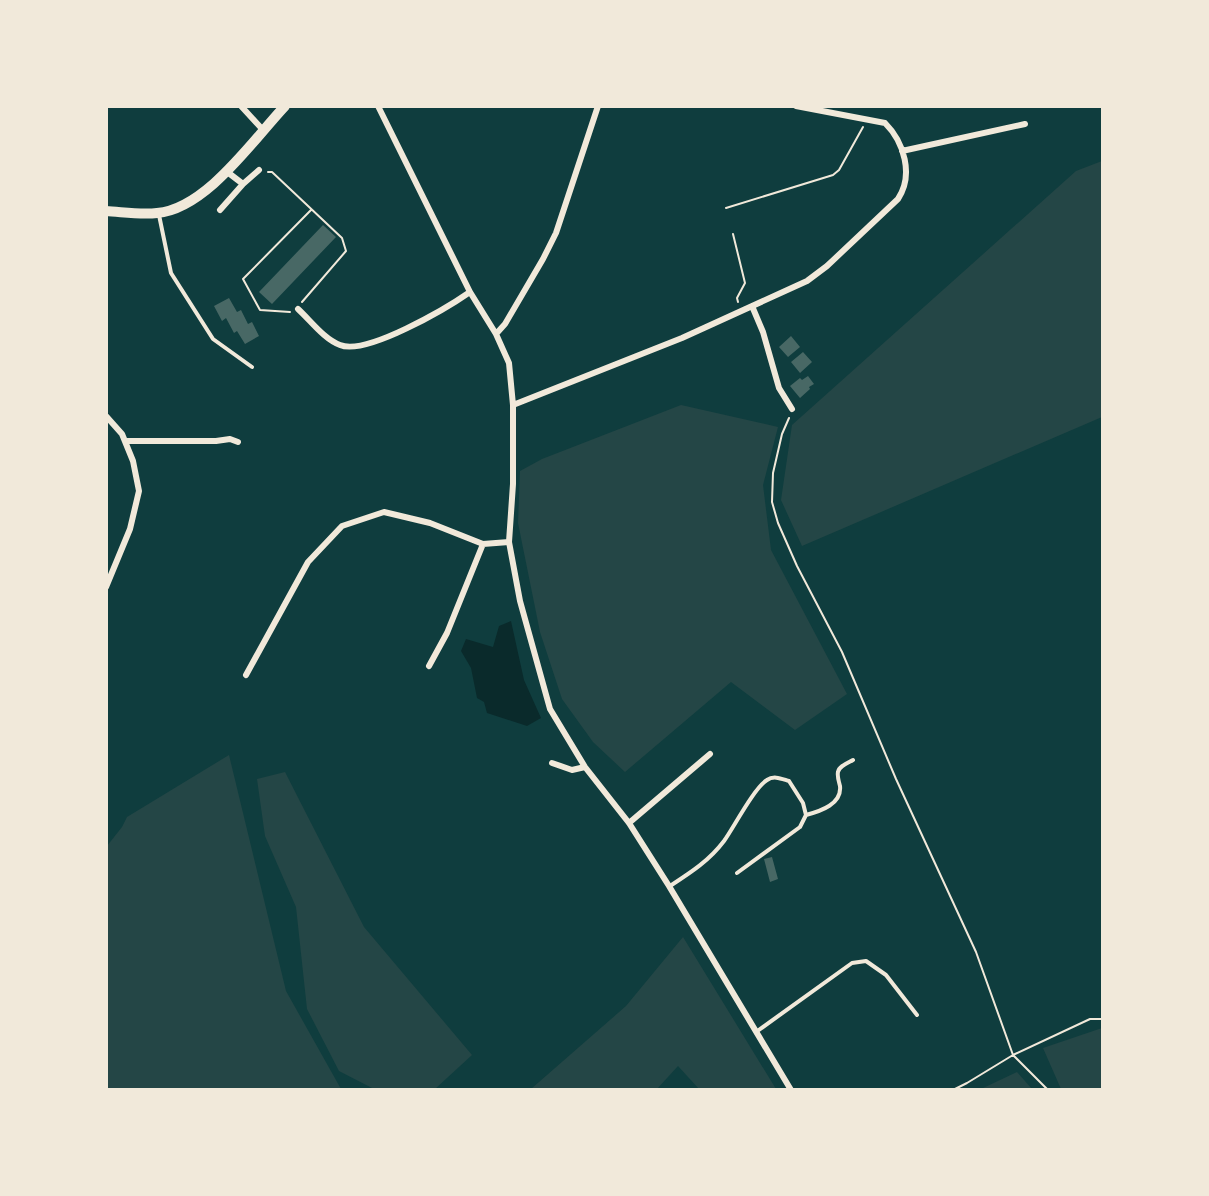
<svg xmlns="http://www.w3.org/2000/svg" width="1209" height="1196" viewBox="0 0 1209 1196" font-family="'Noto Sans',sans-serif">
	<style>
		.green { fill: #244646 }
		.water { fill: #0a2a2b }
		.building { fill: #486865 }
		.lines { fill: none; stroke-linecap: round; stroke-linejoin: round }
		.path { stroke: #f1e9da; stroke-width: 2 }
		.service { stroke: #f1e9da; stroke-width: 4 }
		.minor { stroke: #f1e9da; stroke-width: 6 }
		.tertiary { stroke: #f1e9da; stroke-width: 10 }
	</style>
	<rect width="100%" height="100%" fill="#0f3d3e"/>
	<path class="green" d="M 1102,161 L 1102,417 L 802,546 L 781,500 L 792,425 L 1076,171 Z
		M 681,405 L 778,427 L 763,485 L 771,550 L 847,694 L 795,730 L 731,682 L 625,772 L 593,742 L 562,699 L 540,632 L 518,523 L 520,471 L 542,459 Z
		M 229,755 L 286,991 L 341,1089 L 107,1089 L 107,846 L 122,827 L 127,817 Z
		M 285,772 L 364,927 L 472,1055 L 435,1089 L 374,1089 L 339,1071 L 307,1009 L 296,907 L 265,836 L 257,779 Z
		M 683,937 L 776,1089 L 699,1089 L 678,1066 L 657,1089 L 531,1089 L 626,1006 Z
		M 1102,1028 L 1102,1089 L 1061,1089 L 1043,1048 Z
		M 1017,1072 L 1032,1089 L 981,1089 Z"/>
	<path class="water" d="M 511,621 L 524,680 L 541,718 L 527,726 L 487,713 L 484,702 L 477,698 L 471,668 L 461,651 L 466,639 L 493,647 L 499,626 Z"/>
	<path class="building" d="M 323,225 L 336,237 L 272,304 L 259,292 Z
		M 229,298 L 237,312 L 241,310 L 248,324 L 252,322 L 259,336 L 245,344 L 237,331 L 234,333 L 226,318 L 222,321 L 214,306 Z
		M 791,336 L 800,347 L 788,357 L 779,347 Z
		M 803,352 L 812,362 L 800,373 L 791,362 Z
		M 808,376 L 814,384 L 809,387 L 810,389 L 800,398 L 790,386 L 800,378 L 802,380 Z
		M 772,857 L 778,879 L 770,882 L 764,859 Z"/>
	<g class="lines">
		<path class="path" d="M 268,172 L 272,172 L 342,238 L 346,251 L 302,302
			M 726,208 L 833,175 L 839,170 L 863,127
			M 733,234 L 745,283 L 737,298 L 738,302
			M 290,312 L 260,310 L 243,279 L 311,210
			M 789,418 L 782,434 L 773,473 L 772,502 L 778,523 L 797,566 L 842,652 L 896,779 L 976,952 L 1013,1055 L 1048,1090
			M 953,1090 L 967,1083 L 1013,1055 L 1090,1019 L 1102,1019"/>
		<path class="service" d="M 159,215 L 171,273 L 213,339 L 252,367
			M 806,815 C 821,811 842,804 840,786 C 839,782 837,776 838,772 C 839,766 848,763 853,760
			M 670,886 C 690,873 709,861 724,841 C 734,827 754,788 767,780 C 774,775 782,779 789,781 L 803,803 L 806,815 L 800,827 L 737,873
			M 756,1032 L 852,963 L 866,961 L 886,975 L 917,1015"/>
		<path class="minor" d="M 241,106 L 263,130
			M 378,106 L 470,292 L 496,334 L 509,363 L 513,405 L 513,484 L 509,542 L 520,601 L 550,709 L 585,767 L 629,823 L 669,886 L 791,1090
			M 902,151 L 1025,124
			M 226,171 L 243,184
			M 220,210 L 243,184 L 259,170
			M 752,306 L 763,332 L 779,388 L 792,409
			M 298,309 C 311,321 324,339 340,345 C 366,356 447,308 470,292
			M 496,334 L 505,324 L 543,259 L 556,233 L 598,106
			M 513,405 L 682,338 L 807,281 L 827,266 L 898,199 C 914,175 904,142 885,123 L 796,106
			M 106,416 L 122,434 L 133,461 L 139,491 L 130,529 L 106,587
			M 125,441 L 216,441 L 230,439 L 238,442
			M 429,666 L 447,633 L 483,544
			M 246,675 L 308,562 L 342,526 L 384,512 L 430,523 L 483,544 L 509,542
			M 552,763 L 572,770 L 585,767
			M 629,823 L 710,754"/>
		<path class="tertiary" d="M 106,211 C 123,212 141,215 157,213 C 206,209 253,140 285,106"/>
	</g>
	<rect width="1209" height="1196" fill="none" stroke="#f1e9da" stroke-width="216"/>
</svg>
